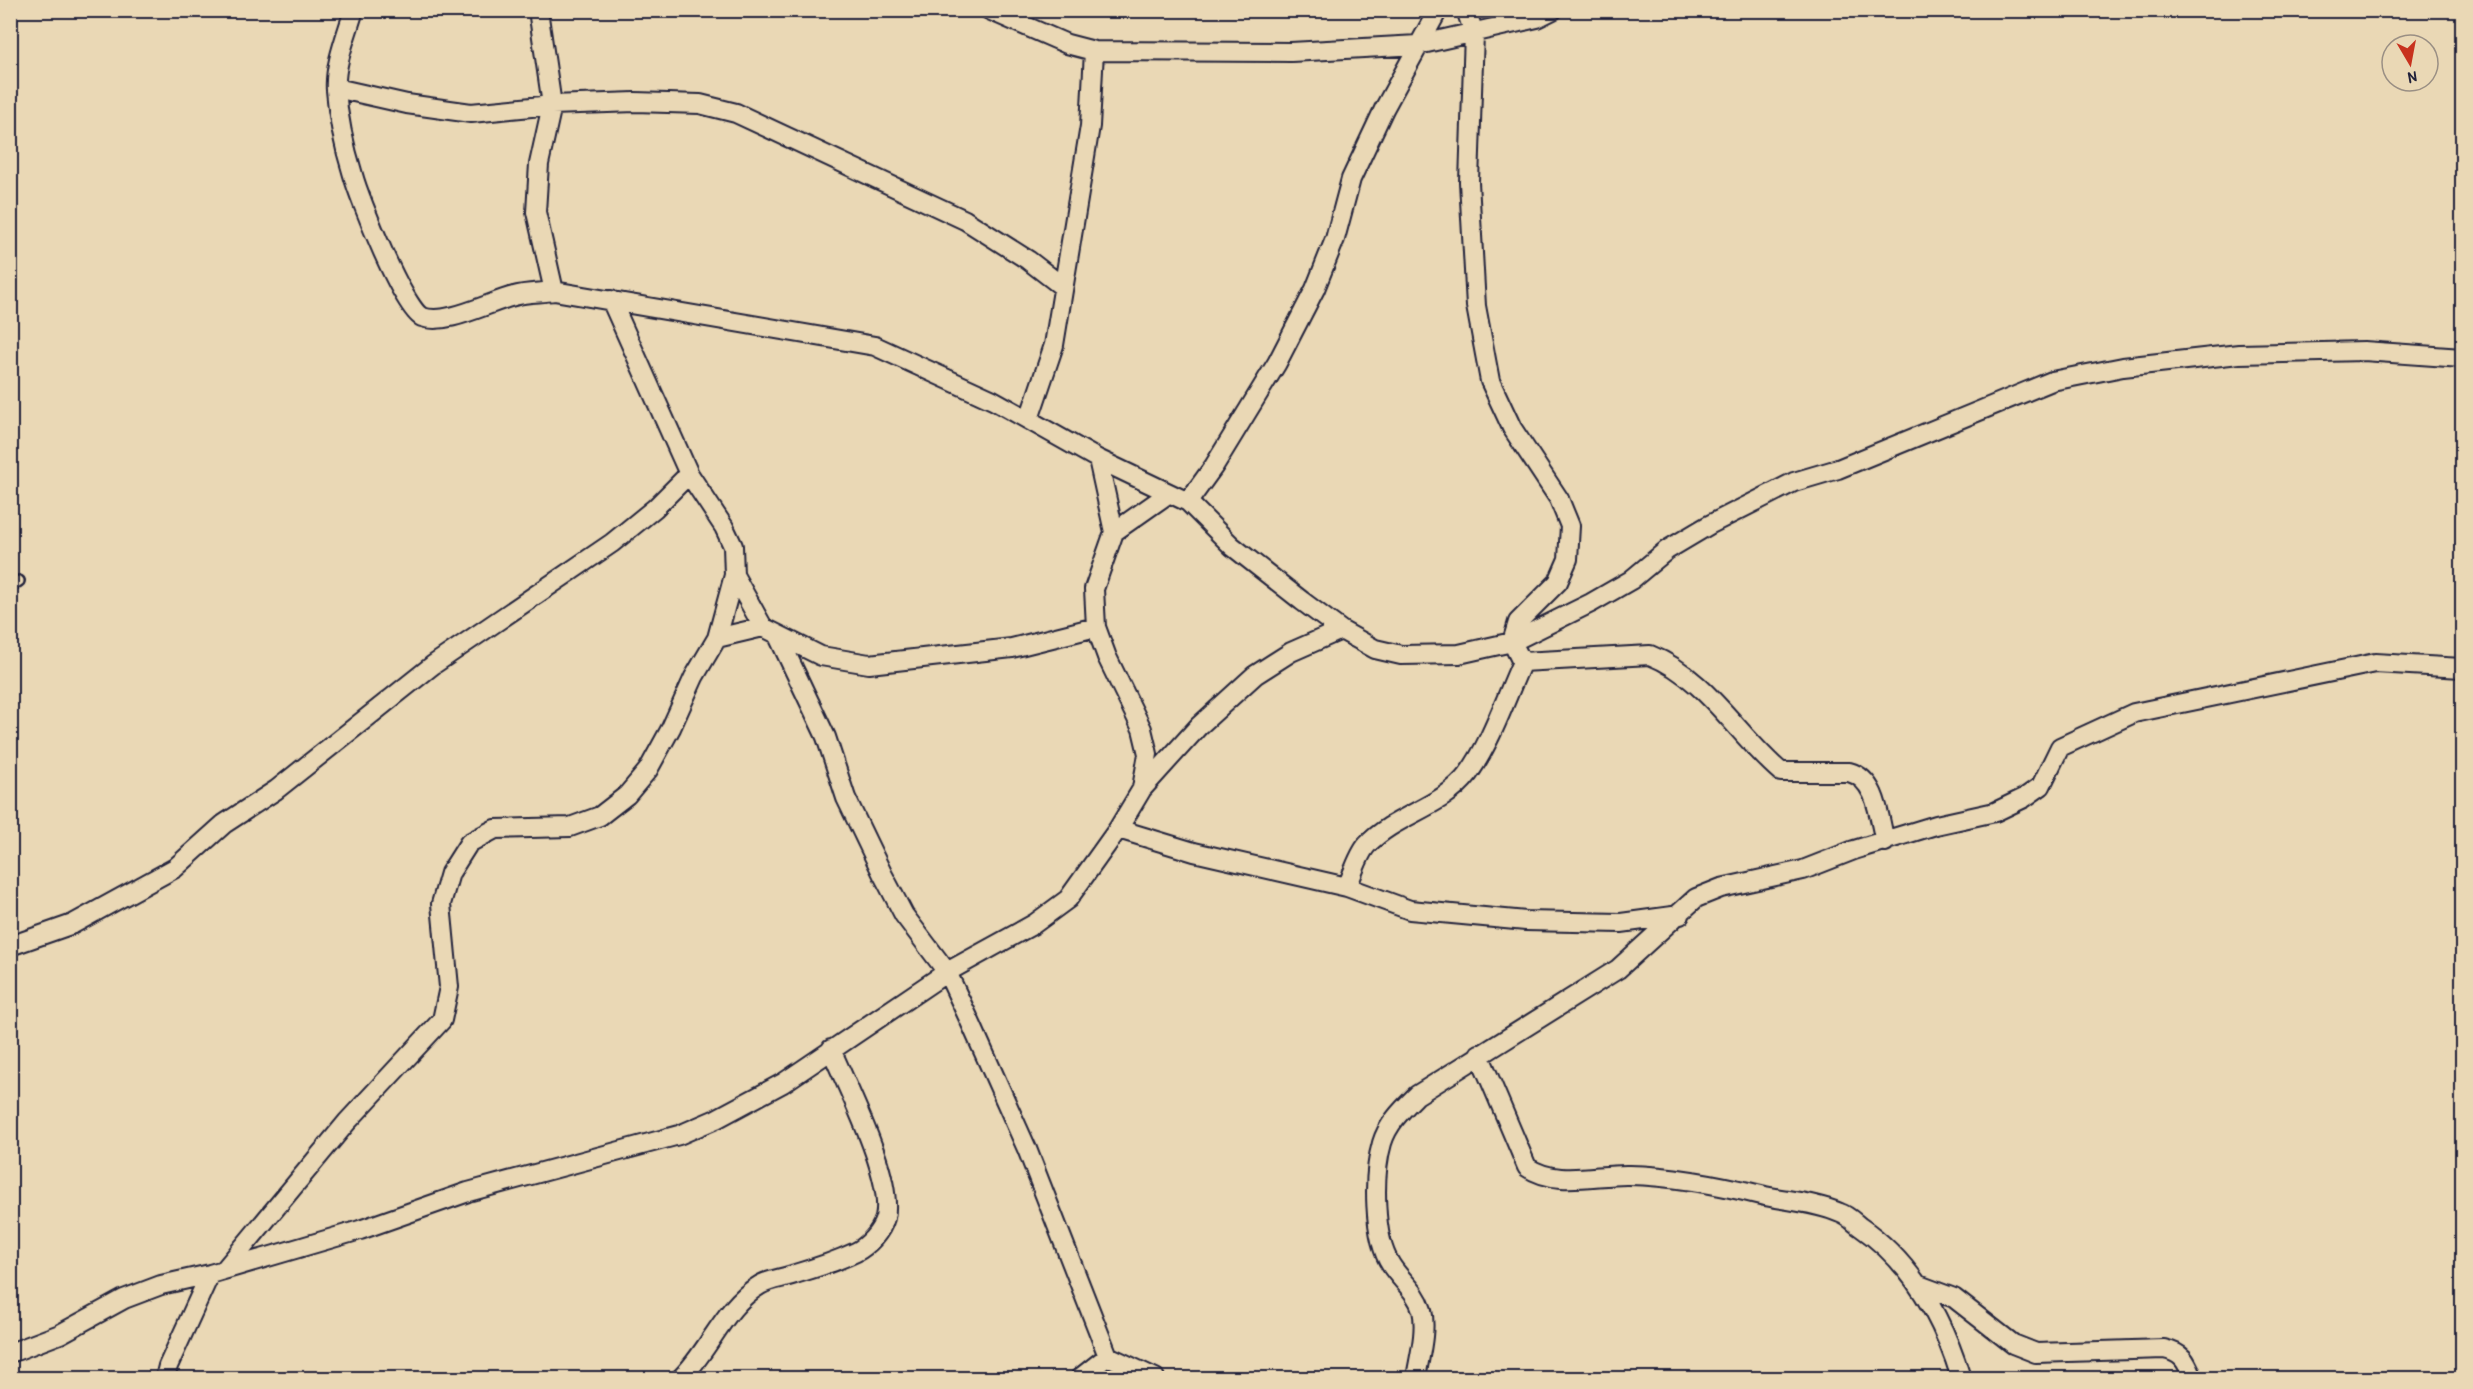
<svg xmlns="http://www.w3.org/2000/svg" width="2473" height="1389" viewBox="0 0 2473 1389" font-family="'Patrick Hand',sans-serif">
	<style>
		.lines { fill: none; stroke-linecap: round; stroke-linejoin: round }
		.service-casing { stroke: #22223b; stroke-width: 14 }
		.minor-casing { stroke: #22223b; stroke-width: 22 }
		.service { stroke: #ead8b5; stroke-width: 9 }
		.minor { stroke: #ead8b5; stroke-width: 18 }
	</style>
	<rect width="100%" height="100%" fill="#ead8b5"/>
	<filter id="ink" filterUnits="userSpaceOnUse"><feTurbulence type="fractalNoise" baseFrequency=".0167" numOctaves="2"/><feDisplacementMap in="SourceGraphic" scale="12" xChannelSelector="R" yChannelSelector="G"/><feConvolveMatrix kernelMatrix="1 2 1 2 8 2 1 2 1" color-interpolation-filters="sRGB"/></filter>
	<g filter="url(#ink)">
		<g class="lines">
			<g class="service-casing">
				<path id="service" d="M 10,587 L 19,581"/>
			</g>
			<g class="minor-casing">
				<path id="minor" d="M 354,10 C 347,34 334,65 336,90 C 338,118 345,149 353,175 C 359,198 404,310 422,317 C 446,326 489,302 514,296 C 526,292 541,293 554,291 L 875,346 L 993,400 L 1098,459 L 1188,502 L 1232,546 L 1302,601 L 1341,630 L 1375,649 L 1401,655 L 1459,654 L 1512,642 L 1591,603 L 1631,580 L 1667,550 L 1709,525 L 1794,482 L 1838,469 L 2052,381 L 2123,367 L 2239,354 L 2364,351 L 2462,358
					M 538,10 L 552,105 L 539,164 L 536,212 L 554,291
					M 989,10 L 1067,44 L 1094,51 L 1291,52 L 1418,45 L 1537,18 L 1553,10
					M 1466,10 L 1474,33 L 1469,182 L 1476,306 L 1490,381 L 1512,428 L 1559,499 L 1570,526 L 1568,559 L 1558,582 L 1518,622 L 1512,642 L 1522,662
					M 336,88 L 407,104 L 471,113 L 552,105 L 635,102 L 700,104 L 736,113 L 965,220 L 1028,260 L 1063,287
					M 1029,419 L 1054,345 L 1090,126 L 1094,51
					M 1098,459 L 1114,532 L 1094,589 L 1096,627 L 1107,657 L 1142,729 L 1148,754 L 1142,788
					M 1188,502 L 1214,466 L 1277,363 L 1315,289 L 1335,239 L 1351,179 L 1384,109 L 1438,10
					M 1114,532 L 1168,494
					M 734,575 L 763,627 L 821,656 L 869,664 L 1012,648 L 1096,627
					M 778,636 L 826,737 L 846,798 L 883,875 L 904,915 L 947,972 L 968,1017 L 1027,1149 L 1108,1356 L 1155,1378
					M 717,638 L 763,627
					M 1522,662 L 1650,655 C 1706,677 1737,735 1781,772 L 1849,772 C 1877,779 1879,818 1885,842
					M 1118,829 L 1194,852 L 1347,887 L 1410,910 L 1526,921 L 1621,923 L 1680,915
					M 1347,887 C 1353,874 1358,855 1367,845 C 1396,814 1442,808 1468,774 C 1491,743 1506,697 1522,662
					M 10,946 L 73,924 L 175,868 L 224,824 L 276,790 L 433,665 L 612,543 L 655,508 L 689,474
					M 1479,1054 L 1527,1167 C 1556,1187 1596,1174 1629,1175 C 1675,1176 1721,1185 1765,1196 C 1789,1201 1818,1203 1840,1213 C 1847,1215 1853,1221 1859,1226 C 1912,1262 1943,1319 1961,1378
					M 225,1269 L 347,1122 L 442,1020 L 449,987 L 441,904 L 450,873 L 469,843 L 495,829 L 570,827 L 600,816 L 627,795 L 648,770 L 671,728 L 694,677 L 717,638 L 734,575 L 733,546 L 724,527 L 689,474 L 611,300
					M 1919,1285 L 1954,1298 L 2013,1344 L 2036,1353 L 2164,1349 C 2183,1353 2186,1361 2193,1378
					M 10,1353 L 60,1334 L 124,1299 L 161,1285 L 210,1274 L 360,1230 L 468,1192 L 679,1135 L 716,1119 L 783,1083 L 947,972 L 1034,924 L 1068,899 L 1118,829 L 1142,789 L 1199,726 L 1255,675 L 1291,652 L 1341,630
					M 165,1378 L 168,1366 L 210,1274
					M 681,1378 C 710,1350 724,1306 760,1285 C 770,1279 785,1278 795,1274 C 816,1268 837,1261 856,1252 C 868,1246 881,1232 885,1218 C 894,1177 847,1088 831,1049
					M 1080,1378 L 1108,1356
					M 1416,1378 C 1419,1358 1427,1331 1422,1310 C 1416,1290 1401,1281 1391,1265 C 1373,1238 1373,1174 1382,1143 C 1388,1123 1403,1109 1417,1095 L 1618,969 L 1696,898 L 1721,888 L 1803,870 L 1854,850 L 1936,825 L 1995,812 L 2024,798 L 2041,786 L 2060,747 L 2134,713 L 2375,663 L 2462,668"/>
			</g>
			<use href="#service" class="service"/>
			<use href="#minor" class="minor"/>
		</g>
	</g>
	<rect width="2473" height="1389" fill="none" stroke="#ead8b5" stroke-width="36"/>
	<rect x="18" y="18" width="2437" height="1353" fill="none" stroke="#22223b" stroke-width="2" filter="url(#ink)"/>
	<g transform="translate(2410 63) rotate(170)"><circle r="28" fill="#ead8b5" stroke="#9a8f84" stroke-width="1.5"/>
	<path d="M0-4.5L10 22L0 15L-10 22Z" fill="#c8321e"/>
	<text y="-9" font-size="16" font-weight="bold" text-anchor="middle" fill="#22223b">N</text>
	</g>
</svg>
